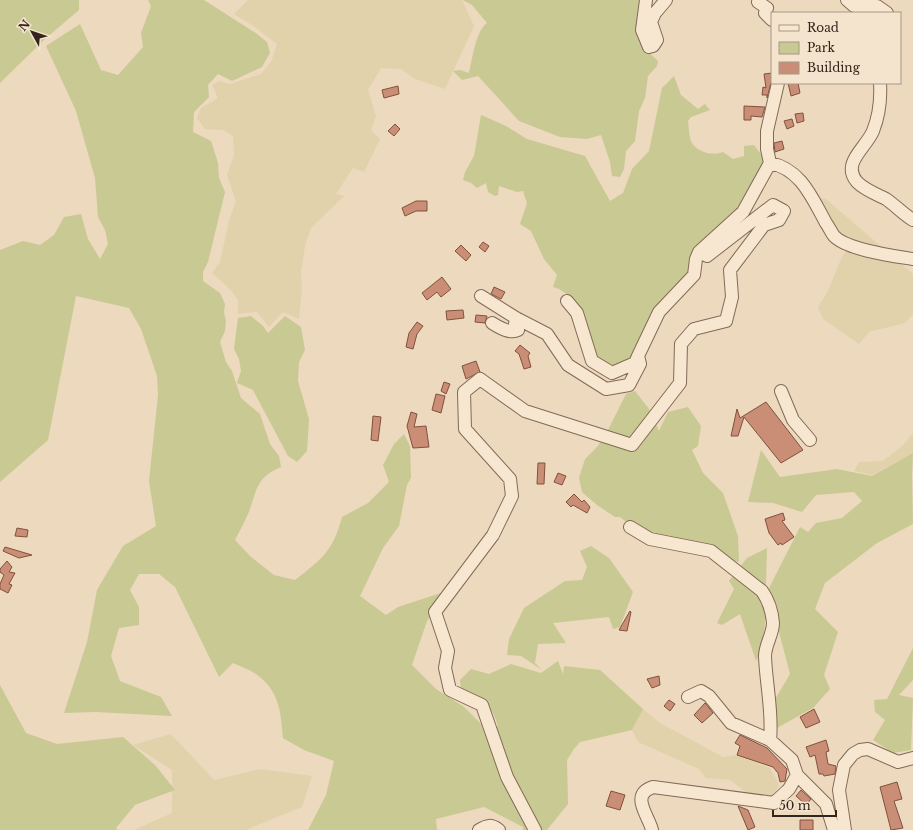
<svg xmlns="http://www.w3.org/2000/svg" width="913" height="830" viewBox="0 0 913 830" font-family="'Libre Baskerville',serif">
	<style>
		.farmland { fill: #e1d2ac }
		.green { fill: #c9c993 }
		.building { fill: #c98e75; stroke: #82513e }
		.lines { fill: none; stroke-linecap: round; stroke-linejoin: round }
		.minor-casing { stroke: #836a58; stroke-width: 14 }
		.minor { stroke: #f7e7d1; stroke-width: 12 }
	</style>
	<rect width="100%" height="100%" fill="#ecd9be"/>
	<path class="farmland" d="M 248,0 L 462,0 L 474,26 L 445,89 L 415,79 L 401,69 L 381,68 L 368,90 L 376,116 L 371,130 L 380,139 L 364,172 L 353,168 L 336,194 L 344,196 L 311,228 L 305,246 L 301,271 L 302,288 L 299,319 L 283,312 L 269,327 L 257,312 L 238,314 L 238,300 L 231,290 L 212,273 L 220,262 L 230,217 L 236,202 L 227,175 L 234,155 L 233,136 L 223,130 L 205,129 L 197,118 L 201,108 L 218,98 L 212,85 L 220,81 L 230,84 L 261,74 L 271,62 L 277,44 L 252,25 L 234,14 Z
		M 818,198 L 826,199 L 913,274 L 913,314 L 905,323 L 869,332 L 859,344 L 823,319 L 818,307 L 827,293 L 841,259 L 846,251 L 841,248 Z
		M 913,433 L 913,453 L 872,475 L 854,471 L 859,462 L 883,461 L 902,446 Z
		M 643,709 L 660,723 L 723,757 L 737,755 L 770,768 L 779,785 L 771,799 L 751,796 L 730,780 L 706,778 L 699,769 L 638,742 L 632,730 Z
		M 171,734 L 214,780 L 260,769 L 312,776 L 302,807 L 250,828 L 248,830 L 134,830 L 172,813 L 172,770 L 133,745 Z"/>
	<path class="green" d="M 0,0 L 79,0 L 79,10 L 45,39 L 0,83 Z
		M 148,0 L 204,0 L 257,34 L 267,42 L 270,53 L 262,67 L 232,81 L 218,74 L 208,85 L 209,97 L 194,112 L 193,132 L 211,141 L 218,163 L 219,178 L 225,192 L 208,262 L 203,272 L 203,281 L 220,293 L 225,304 L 224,312 L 226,321 L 225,331 L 220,342 L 226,362 L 232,371 L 241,398 L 260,414 L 270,444 L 279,456 L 281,467 C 255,478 257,491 248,514 C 244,523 239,532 235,540 L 251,557 L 274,575 L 295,580 C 322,559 333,551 342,517 L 368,503 L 389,482 L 383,465 L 394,444 L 404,434 L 410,446 L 411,478 L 407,485 L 399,526 L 383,548 L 360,596 L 386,615 L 398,607 L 453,589 L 427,621 L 412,665 L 436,689 L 464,707 L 481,724 L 502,778 L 535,830 L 523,830 L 523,827 L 484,807 L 436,819 L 437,830 L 308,830 L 326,795 L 334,761 L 304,750 L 283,738 C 281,715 280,694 261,678 C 254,671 242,667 233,663 L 219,677 L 175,587 L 159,574 L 139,574 L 130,590 L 139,607 L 139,625 L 119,628 L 111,656 L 120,681 L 161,697 L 172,716 L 96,712 L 64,713 L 87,642 L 97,590 L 123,546 L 156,526 L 149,481 L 158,395 L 157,376 L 141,329 L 129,308 L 76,296 L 48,440 L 0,482 L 0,250 L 23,241 L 40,245 L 54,235 L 64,217 L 81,214 L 88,239 L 100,259 L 108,244 L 105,230 L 98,217 L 95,178 L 76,111 L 46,46 L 80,24 L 101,70 L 118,75 L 143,47 L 141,33 L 151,6 Z
		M 463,0 L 647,0 L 647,51 L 658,61 L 657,66 L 648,76 L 645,98 L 639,111 L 635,141 L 626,151 L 624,169 L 620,177 L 612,176 L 610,162 L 601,135 L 587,139 L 560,137 L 519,121 L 478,76 L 462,80 L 453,71 L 460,70 L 469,73 C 472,60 476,30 487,23 L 472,5 Z
		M 674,76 L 681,95 L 698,109 L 705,104 L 710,110 L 691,117 L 688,121 C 690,138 688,147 707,153 C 714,154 717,154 723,152 L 733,159 L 744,156 L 744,146 L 754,145 L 763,157 L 769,170 L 738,214 L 690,275 L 625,365 L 601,369 L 570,296 L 559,289 L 553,287 L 557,275 L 544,259 L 531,231 L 520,224 L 527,203 L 523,191 L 517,192 L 499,186 L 498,195 L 495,196 L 488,192 L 486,183 L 477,188 L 471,183 L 463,180 L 465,172 L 474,156 L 481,115 L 506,126 L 527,139 L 585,156 L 610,201 L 623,193 L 632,169 L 649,151 L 662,88 Z
		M 251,316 L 263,326 L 268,333 L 285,316 L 301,327 L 305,350 L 299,362 L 298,381 L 309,419 L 307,451 L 297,462 L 288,456 L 253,390 L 237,383 L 241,371 L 239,359 L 234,349 L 238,318 Z
		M 635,391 L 649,409 L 659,431 L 668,412 L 688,407 L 701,426 L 698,446 L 692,450 L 703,473 L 723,493 L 738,536 L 739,562 L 708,555 L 642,534 L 620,517 L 615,517 L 597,505 L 582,492 L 579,478 L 585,459 L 598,446 L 609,428 L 626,394 Z
		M 761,450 L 780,477 L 837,469 L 872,476 L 913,453 L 912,477 L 913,524 L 877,543 L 825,583 L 815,609 L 838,632 L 824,675 L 830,689 L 813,708 L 775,729 L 773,703 L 790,674 L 768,590 L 800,527 L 808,532 L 816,523 L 842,518 L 862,501 L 854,492 L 816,495 L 802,512 L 773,503 L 748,502 Z
		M 591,546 L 609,558 L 633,592 L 620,627 L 613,629 L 609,617 L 553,623 L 566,643 L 538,644 L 535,663 L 542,670 L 521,656 L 507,655 L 509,639 L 524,608 L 565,581 L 582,580 L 587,567 L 580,551 Z
		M 767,548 L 764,646 L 756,661 L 740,614 L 722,625 L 717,623 L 734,589 L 729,581 L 747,558 Z
		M 913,648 L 913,680 L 899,695 L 913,698 L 911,750 L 893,753 L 873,740 L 885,720 L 875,712 L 874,700 L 887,699 Z
		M 558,661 L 563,674 L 564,666 L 600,670 L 643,709 L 632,730 L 580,742 L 574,749 L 567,760 L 568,804 L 547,830 L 541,830 L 491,729 L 498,726 C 491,702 482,700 461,689 L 460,680 L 471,669 L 489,674 L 511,664 L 541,673 Z
		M 0,685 L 26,733 L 57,744 L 123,737 L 155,765 L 175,790 L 135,805 L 116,828 L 118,830 L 0,830 Z"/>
	<path class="building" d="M 772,73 L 772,79 L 767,98 L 767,95 L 762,95 L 763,87 L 766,88 L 764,74 Z
		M 788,83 L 798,83 L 800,93 L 791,96 Z
		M 398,86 L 399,94 L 384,98 L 382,90 Z
		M 744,106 L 765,107 L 762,117 L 751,116 L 751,120 L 744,120 Z
		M 803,113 L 804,121 L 797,123 L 795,114 Z
		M 792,119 L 794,126 L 787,129 L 784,121 Z
		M 395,124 L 400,129 L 394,136 L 388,131 Z
		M 782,141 L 784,149 L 775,152 L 774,143 Z
		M 416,201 L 427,201 L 427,211 L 416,211 L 405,216 L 402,208 Z
		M 483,242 L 489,246 L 485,252 L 479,247 Z
		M 461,245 L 471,255 L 466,261 L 455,251 Z
		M 442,277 L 451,289 L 441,297 L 437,292 L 427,300 L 422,293 Z
		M 494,287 L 505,292 L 501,299 L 491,294 Z
		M 463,310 L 464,318 L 447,320 L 446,311 Z
		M 476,315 L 487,316 L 485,323 L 475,322 Z
		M 417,322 L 423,326 L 417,334 L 413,349 L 406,347 L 409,333 Z
		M 520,345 L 530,353 L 528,356 L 531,367 L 524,369 L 519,354 L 515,351 Z
		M 476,361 L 480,372 L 466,379 L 462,366 Z
		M 444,382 L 450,384 L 446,394 L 441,391 Z
		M 436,394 L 445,396 L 441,413 L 432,410 Z
		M 766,402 L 803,450 L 781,463 L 744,417 L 738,436 L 731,436 L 737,409 L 740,418 Z
		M 411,412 L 417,414 L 414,427 L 426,426 L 429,447 L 413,448 L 407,426 Z
		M 373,416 L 381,417 L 378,441 L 371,440 Z
		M 538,463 L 545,463 L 544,484 L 537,484 Z
		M 558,473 L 566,476 L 562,485 L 554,482 Z
		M 574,494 L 582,502 L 584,500 L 590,507 L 587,513 L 573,505 L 571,507 L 566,502 Z
		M 783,513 L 785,520 L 782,521 L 794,537 L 782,545 L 781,543 L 778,545 L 769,533 L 765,519 Z
		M 17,528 L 28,530 L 27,537 L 15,536 Z
		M 5,547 L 32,555 L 19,558 L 3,551 Z
		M 7,561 L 12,567 L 9,572 L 15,573 L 9,584 L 12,585 L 8,593 L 0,589 L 0,584 L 4,575 L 0,572 L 0,569 Z
		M 630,611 L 631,612 L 627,631 L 619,630 Z
		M 659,676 L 660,685 L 652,688 L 647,679 Z
		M 669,700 L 675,704 L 670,711 L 664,706 Z
		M 705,703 L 713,713 L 702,723 L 694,715 Z
		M 814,709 L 820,722 L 806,728 L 800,717 Z
		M 740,735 L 767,748 L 787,769 L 785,781 L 780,782 L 778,773 L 773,767 L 737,755 L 740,746 L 735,743 Z
		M 826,740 L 829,751 L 826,752 L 828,764 L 836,766 L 835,774 L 824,776 L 823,774 L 819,774 L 815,755 L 810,757 L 806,747 Z
		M 897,782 L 902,799 L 894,801 L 903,828 L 891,830 L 880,787 Z
		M 801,790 L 811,799 L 806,805 L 796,796 Z
		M 611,791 L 625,795 L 620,810 L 606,806 Z
		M 738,806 L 748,810 L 755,827 L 748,830 Z
		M 800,820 L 813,820 L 813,830 L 800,830 Z"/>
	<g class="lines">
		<g class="minor-casing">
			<path id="minor" d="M 646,0 L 642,30 L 649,47 L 653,46 L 657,40 L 651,22 L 655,13 L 666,0
				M 759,0 L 758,2 L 767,8 L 765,13 L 772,20
				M 847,0 L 854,6 L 877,6 L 887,13
				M 880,83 C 881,99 879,116 873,131 C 866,148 841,163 857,182 C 865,190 876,194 886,199 C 895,205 903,214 913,220
				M 770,163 C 801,169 812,198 826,223 C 829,227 831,232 834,236 C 847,250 894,256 913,259
				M 481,296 L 516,318 L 547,334 L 568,365 L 606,389 L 629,385 L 640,364 L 638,356 L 659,312 L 694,275 L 696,259 L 699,252
				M 567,301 L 577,313 L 592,361 L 612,373 L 635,363 L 638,356
				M 492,323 C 500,328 510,334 518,330 L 515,324 L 516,318
				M 781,391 L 793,420 L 810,440
				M 630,527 L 650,539 L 711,551 L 762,591 C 769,601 772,611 773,623 C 773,634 765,645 765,656 C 766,684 773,713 770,740
				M 797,775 L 826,804 L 834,830
				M 479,830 C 487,825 491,824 499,830
				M 535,830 L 507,777 L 482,705 L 450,690 L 445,668 L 448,651 L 435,612 L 493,535 L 512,496 L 510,479 L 465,429 L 464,392 L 480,379 L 525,411 L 632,445 L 680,383 L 681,344 L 694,329 L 726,321 L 732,297 L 730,270 L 764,225 L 779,220 L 784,211 L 773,205 L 707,256 L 699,252 L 743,212 L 770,163 L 767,149 L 767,131 L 778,83
				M 652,830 C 649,816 629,795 653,787 L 774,803 L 789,789 L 797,775 L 792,760 L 770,740 L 731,723 L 709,696 L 701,691 L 688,697
				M 845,830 L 839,790 L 844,765 L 853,754 L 860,750 L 868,749 L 898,762 L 913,758"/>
		</g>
		<use href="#minor" class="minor"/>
	</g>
	<rect x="771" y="12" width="130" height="72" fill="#f4e4cd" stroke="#a79786"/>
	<rect x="779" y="25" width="20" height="6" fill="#f7e7d1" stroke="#a79786"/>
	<text x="807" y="32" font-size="12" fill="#33241c">Road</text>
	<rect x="779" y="42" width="20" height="12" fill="#c9c993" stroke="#a79786"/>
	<text x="807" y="52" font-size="12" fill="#33241c">Park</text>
	<rect x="779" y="62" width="20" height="12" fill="#c98e75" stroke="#a79786"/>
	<text x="807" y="72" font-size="12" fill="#33241c">Building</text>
	<g transform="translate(32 32) rotate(310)" stroke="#f4e4cd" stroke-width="3" paint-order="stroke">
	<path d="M0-3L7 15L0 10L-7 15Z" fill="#33241c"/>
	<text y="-6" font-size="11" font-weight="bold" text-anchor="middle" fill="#33241c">N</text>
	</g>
	<path d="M773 810v6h63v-6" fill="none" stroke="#33241c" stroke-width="2"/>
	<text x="779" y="810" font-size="12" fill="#33241c" stroke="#f4e4cd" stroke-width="3" paint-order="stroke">50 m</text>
</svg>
